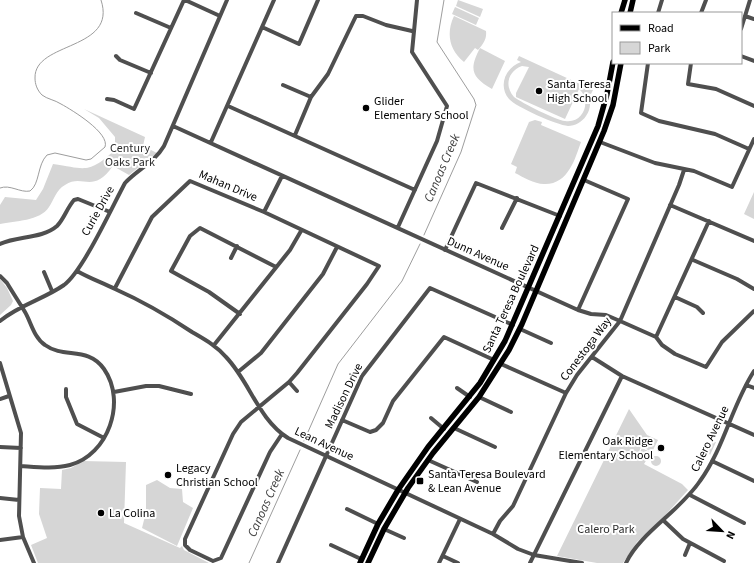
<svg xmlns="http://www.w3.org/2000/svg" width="754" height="563" viewBox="0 0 754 563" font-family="'Source Sans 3',sans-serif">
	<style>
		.green { fill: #d6d6d6; fill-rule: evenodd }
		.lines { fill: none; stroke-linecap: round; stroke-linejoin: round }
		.stream { stroke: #9d9d9d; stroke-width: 1 }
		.minor { stroke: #4f4f4f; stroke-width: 4 }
		.major { stroke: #000; stroke-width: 5.5 }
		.poi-dot { fill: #000; stroke: #fff; stroke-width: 1.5 }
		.labels { text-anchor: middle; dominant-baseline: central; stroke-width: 4; stroke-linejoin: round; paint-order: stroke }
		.poi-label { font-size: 12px; fill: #000; stroke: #fff; text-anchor: start }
		.park-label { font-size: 12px; fill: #2d2d2d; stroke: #fff }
		.street-label { font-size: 12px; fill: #000; stroke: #fff }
		.water-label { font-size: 13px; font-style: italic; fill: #3e3e3e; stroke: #fff }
	</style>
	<rect width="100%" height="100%" fill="#fff"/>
	<path class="green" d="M 458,0 L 483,9 L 480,17 L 456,6 Z
		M 455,7 L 479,18 L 476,25 L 452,14 Z
		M 454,16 L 486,31 C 487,39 483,44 478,50 L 475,48 L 464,62 C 449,50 446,33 454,16 Z
		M 480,48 L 505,61 L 492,89 C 471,77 469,69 480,48 Z
		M 519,56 L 593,90 L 591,94 L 588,93 C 591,101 591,109 586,116 C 582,122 575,126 568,126 C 557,125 516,107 509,99 C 498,86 505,68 521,62 L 517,60 ZM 522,66 L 529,67 L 516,93 L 516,97 L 565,119 L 579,89 C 592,100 584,124 565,121 C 556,120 522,103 514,97 C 504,86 508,71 522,66 Z
		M 84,109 L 145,137 L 143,146 L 157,153 L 129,175 L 113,166 C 92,195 83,173 65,185 C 56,190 54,200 49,207 C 40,221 15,221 0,224 L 0,205 L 5,197 L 36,200 L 43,189 L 53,164 C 87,169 88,174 115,150 L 115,137 L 99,118 Z
		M 535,120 L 542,122 L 541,125 L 581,142 C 575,159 568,185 544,184 C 534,184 523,177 515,173 L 517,167 L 511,164 L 529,122 Z
		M 754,192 L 754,219 L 744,214 Z
		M 0,279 L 7,288 L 13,301 L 11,305 L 0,315 Z
		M 629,409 L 647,435 L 658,440 L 655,446 L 644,440 L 638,454 L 647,459 L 644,464 L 682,484 L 688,490 L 661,520 L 637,542 L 623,563 L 597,563 L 557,556 Z
		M 645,441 L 655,446 L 652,452 L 642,447 Z
		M 716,442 L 710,455 L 704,443 Z
		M 642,448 L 652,453 L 649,459 L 639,454 Z
		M651 461a5 5 0 1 1 10 0a5 5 0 1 1-10 0Z
		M 83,461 L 126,462 L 124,523 L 180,548 L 182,546 L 184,550 L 209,563 L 38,563 L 31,545 L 47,538 L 39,514 L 40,488 L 61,489 L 62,470 L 71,468 Z
		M 157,480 L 170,488 L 182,489 L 183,502 L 193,508 L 177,546 L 142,528 L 146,512 L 146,485 Z"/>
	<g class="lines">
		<path class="stream" d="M 0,188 C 10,184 20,193 30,191 C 40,184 37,165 47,155 L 55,153 L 86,160 L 91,159 L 105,147 C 110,133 72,110 61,104 C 55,100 47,99 42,95 C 37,90 35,84 35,78 C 34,41 118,51 101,0
			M 424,235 L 461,152 L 476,105 L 474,99 L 437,42 L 444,0
			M 304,441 L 338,364 L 402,281 L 420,244
			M 249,563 L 300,450"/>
		<path class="minor" d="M 185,0 L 220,16
			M 136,13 L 171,28
			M 658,13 L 662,0
			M 701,13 L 706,0
			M 745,16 L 754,19
			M 262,27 L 299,44 L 318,0
			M 741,29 L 750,0
			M 116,56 L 120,60 L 151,73
			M 741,56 L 754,61
			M 648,63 L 641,113 L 659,121 L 715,134 L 749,149
			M 691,63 L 688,84 L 716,89 L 754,106
			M 283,85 L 311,97
			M 107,99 L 114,100 L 134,109 L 184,0
			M 228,106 L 415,190
			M 173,126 L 578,310 L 591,314 L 606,315 L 620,321 L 656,337 L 662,345 L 675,354 L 706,367 L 722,342 L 754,311
			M 295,135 L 311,97 L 328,74 L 356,16 L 363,16 L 386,25 L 412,31
			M 211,142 L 274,0
			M 600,142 L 655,163 L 694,171 L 732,187 L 754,139
			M 670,205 L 754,241
			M 264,212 L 282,176
			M 398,227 L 437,141 L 447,106 L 412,52 L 417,0
			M 502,228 L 517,198
			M 0,244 C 17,236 42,239 57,226 C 64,219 67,208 74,200 L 78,199 L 110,212
			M 445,250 L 476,183 L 560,216
			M 231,258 L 237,246
			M 693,260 L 737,279 L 754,289
			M 77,271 C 89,278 103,283 115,289 C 142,301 168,316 192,332 C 204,339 217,346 226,357 C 250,382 258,419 288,438 L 493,534 L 518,549 L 534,555 L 582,563
			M 44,272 L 52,291
			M 0,276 L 7,283 C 13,293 19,302 25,312 C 31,322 34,338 45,345 C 64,359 88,346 104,369 C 127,402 108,455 70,465 C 54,469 37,467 21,466
			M 115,288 L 152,217 L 190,181 L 264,212 L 379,266 L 367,284 L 297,373 L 289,382 L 241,422 L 233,434 L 185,539 L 185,545 L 190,550 L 213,561 L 221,558 L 270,452 L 282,434
			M 675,297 L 697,307 L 703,313
			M 578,310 L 628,199 L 584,180
			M 240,314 L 209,292 L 171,271 L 190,236 L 200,228 L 276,267
			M 0,321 C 19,305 44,299 64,285 C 83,271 112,207 125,183 C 138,169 154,163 164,146 L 227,0
			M 520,329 L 551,343
			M 656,337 L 709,221
			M 214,345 L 290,250 L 301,231
			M 592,357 L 622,376 L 754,435
			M 0,363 L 21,433 L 19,516 L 23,537 L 34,563
			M 501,364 L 566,393
			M 238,372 L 261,353 L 323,274 L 337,247
			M 289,382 L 297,391
			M 746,385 L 754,388
			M 457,388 L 470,397
			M 66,389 L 66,397 L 77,424 L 104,438
			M 114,392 L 146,386 L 159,386 L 191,394
			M 479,397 L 511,412
			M 0,399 L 9,396
			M 431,418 L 444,429
			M 342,420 L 370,432 L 376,430 L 383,423 L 393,401 L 444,337 L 494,360
			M 454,428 L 495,447
			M 0,447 L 21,448
			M 428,460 L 477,482
			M 712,461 L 754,481
			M 690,495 L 744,523
			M 0,498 L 19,500
			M 347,509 L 378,524
			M 664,521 L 683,539 L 724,561
			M 384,529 L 404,538
			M 493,534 L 500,521 L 513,506 L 566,393 L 577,375 L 620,321 L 679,185 L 684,170
			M 0,540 L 23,537
			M 331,545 L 361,559
			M 685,555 L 690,543
			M 443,556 L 458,563
			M 278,563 L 362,376 L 430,288 L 513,325
			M 439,563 L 460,519
			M 530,563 L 622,376
			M 626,563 C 640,533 680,511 700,481 C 724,448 732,405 754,371"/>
		<path class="major" d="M 621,13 L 625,0
			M 630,13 L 633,0
			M 360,563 L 378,524 L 398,490 L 428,447 L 480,383 L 505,341 L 598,126 L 607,94 L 613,62
			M 368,563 L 384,529 L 408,488 L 433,453 L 479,397 L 509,350 L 522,324 L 604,131 L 613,105 L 621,63"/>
	</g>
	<g class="poi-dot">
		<circle cx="539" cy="91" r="4"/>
		<circle cx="366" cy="108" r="4"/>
		<circle cx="661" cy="448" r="4"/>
		<circle cx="168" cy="475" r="4"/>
		<rect x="416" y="477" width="8" height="8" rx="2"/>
		<circle cx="101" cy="513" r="4"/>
	</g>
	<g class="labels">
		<g class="poi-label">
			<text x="547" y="84">Santa Teresa<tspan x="547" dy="14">High School</tspan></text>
			<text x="374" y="101">Glider<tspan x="374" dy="14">Elementary School</tspan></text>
			<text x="653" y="441" text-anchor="end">Oak Ridge<tspan x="653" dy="14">Elementary School</tspan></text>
			<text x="176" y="468">Legacy<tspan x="176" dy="14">Christian School</tspan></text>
			<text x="428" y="474">Santa Teresa Boulevard<tspan x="428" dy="14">&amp; Lean Avenue</tspan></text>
			<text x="109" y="513">La Colina</text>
		</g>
		<g class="park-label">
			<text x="130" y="148">Century<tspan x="130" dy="14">Oaks Park</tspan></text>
			<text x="606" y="529">Calero Park</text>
		</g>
		<g class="street-label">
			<text transform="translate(228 186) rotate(23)">Mahan Drive</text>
			<text transform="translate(98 211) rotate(-61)">Curie Drive</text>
			<text transform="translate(478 254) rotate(24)">Dunn Avenue</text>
			<text transform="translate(511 299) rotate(-65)">Santa Teresa Boulevard</text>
			<text transform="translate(586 349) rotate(-53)">Conestoga Way</text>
			<text transform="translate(344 396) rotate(-64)">Madison Drive</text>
			<text transform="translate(710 439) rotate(-64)">Calero Avenue</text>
			<text transform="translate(324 444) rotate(25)">Lean Avenue</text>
		</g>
		<g class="water-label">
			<text transform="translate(442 168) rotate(-67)">Canoas Creek</text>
			<text transform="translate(266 503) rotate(-66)">Canoas Creek</text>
		</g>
	</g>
	<rect x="612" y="12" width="130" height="52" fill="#ffffff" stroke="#999999"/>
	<rect x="620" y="25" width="20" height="6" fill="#000000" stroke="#999999"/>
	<text x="648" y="32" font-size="12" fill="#000000">Road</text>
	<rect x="620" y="42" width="20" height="12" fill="#d6d6d6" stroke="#999999"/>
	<text x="648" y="52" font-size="12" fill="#000000">Park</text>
	<g transform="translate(722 531) rotate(115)" stroke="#ffffff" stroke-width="3" paint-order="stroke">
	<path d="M0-3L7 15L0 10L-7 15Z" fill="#000000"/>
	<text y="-6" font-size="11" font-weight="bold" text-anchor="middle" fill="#000000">N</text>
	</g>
</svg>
